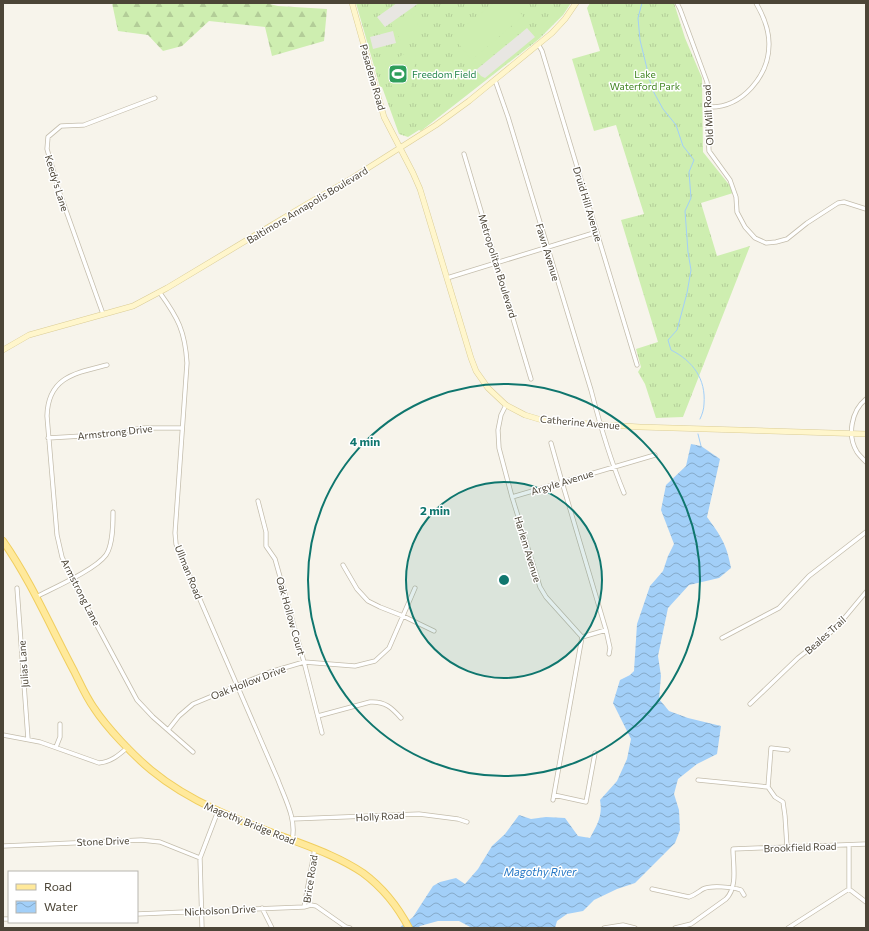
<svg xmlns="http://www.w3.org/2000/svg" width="869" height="931" viewBox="0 0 869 931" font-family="Commissioner,sans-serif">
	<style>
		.grass { fill: url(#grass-tufts) }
		.forest { fill: url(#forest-firs) }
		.pitch { fill: #ceeeb0 }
		.parking { fill: #e8e6e2 }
		.water { fill: url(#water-waves) }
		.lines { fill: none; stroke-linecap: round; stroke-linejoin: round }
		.stream { stroke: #a2cff8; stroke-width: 1 }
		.street-casing { stroke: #c4bdac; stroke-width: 5 }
		.secondary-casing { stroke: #dbcd96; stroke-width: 6 }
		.primary-casing { stroke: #f0ce5f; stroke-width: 8 }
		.street { stroke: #fff; stroke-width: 3.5 }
		.secondary { stroke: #fff6cc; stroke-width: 5 }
		.primary { stroke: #ffe99b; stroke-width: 6 }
		.ring { fill: none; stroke: #0f766e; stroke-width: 2 }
		.labels { text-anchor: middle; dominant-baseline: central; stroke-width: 3; stroke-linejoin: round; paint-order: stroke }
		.leisure-label { font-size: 10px; fill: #27864d; stroke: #fff; text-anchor: start }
		.park-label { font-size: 10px; fill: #428623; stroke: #fff }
		.street-label { font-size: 10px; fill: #4c4537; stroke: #fff }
		.water-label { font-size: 11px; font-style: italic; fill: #2376c5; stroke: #fff }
		.centre { fill: #0f766e; stroke: #fff; stroke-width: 2 }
		.ring-label { font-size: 12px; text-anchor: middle; font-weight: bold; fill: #0f766e; stroke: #fff; stroke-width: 3; stroke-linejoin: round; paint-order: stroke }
	</style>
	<defs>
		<pattern id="grass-tufts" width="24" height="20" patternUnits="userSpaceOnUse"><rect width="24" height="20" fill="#ceeeb0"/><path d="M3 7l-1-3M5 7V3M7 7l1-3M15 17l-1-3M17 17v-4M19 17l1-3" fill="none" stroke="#b3cd98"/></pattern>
		<pattern id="forest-firs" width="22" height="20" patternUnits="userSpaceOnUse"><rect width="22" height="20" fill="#ceeeb0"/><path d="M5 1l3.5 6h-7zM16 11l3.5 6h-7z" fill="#b3cd98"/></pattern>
		<pattern id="water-waves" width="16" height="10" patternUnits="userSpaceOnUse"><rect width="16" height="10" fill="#a2cff8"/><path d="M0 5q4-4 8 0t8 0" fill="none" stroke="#86aaca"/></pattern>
	</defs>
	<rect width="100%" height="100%" fill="#f7f4eb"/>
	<path class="grass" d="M 356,3 L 571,3 L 563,15 L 539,39 L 421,131 L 419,130 L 408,137 L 399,134 L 382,87 L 380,87 Z
		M 590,3 L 674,3 L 685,38 L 702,78 L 703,152 L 731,187 L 733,193 L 701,203 L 717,256 L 750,246 L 683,417 L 656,418 L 645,384 L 638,372 L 641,367 L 636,349 L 658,342 L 621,220 L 644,214 L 616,125 L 594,131 L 572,59 L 600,51 L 587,8 Z"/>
	<path class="forest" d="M 112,3 L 265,3 L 278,6 L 327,9 L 324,41 L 272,56 L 265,27 L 209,21 L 182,46 L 163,51 L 148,35 L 118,31 Z"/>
	<path class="pitch" d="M 494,3 L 512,3 L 523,16 L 472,60 L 452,36 Z
		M 410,12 L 421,29 L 402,42 L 391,25 Z
		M 404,54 L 416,56 L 410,95 L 396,93 L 385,75 L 381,72 L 381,68 L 385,67 L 384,65 L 393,59 L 394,60 Z"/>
	<path class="parking" d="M 397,3 L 419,3 L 385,27 L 377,17 Z
		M 527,28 L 535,37 L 485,78 L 481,76 L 476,70 Z
		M 393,31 L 396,43 L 373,49 L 370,37 Z"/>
	<path class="water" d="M 691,444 L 701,446 L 720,459 L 707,517 C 721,536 727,545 731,568 L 719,578 L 689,585 L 668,608 L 658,656 L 661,676 L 659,699 L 669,711 L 688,718 L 721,726 L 717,754 L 697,764 L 678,779 L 674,794 L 679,810 L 680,830 L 675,843 L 635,883 L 617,889 L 594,900 L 583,911 L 567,914 L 557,921 L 555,928 L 472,928 L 459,921 L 438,921 L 420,926 L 418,928 L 399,928 L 413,917 L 433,886 L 440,882 L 456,878 L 465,884 L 478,869 L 492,846 L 505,834 L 519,815 L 531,819 L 546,817 L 565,818 L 578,836 L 590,838 C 597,825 603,816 600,800 L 617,781 L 627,759 L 631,739 L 613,703 L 620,680 L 630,675 L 634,671 L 637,624 L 650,586 L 663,571 L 668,556 L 674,544 L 661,510 L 666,485 L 686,466 Z"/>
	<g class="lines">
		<path class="stream" d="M 642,3 L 638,18 L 640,40 L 652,89 L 663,109 L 676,125 L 683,146 L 694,160 L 689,172 L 691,198 L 685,211 L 688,252 L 691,270 L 687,293 L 677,330 L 668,340 L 671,350 C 693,361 706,379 704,404 C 704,409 702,415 700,419
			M 698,434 L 701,446"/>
		<g class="street-casing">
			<path id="street" d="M 677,3 L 680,9 L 707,82 L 709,107 L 708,130 L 709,151 L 730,180 L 736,197 L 737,212 L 745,227 L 755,238 L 766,243 L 776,242 L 787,239 L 807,223 L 838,203 L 844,202 L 866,209
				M 538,44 L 542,51 L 637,365
				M 495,80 L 508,117 L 591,390 C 600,425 610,459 624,493
				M 709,107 C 742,108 769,76 769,44 C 769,30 763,15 756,3
				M 464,154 L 531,379
				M 447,278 L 597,232
				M 160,293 C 178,318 185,331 187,363 L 175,533 L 176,544 L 278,780 C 285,799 297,820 292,840
				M 103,314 L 59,191 L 47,149 L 48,137 L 61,126 L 84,125 L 155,98
				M 107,365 C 75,373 48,377 47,416 L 57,535 L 62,557 L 72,579 L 137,700 L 153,717 L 193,752
				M 866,399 C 851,411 847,436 857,452 C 859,455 863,459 866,462
				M 506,405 L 501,415 L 498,430 L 499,448 L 512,497 L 540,587 L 546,597 L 582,637
				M 48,438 L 99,435 L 144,428 L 182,428
				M 551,443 L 562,482 L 606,630 L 610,648 L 609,654
				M 512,497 L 655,455
				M 258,501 L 266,532 L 266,546 L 275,559 L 304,662 L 322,733
				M 343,565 L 357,589 L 368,601 L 380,607 L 403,616 L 434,631
				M 17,588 L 28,739
				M 36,597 C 53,588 95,570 106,555 C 113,545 113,524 113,512
				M 582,637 L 606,630
				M 722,638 L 779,608 L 809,576 L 866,532
				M 750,704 L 798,658 L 836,628 L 866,592
				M 318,716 L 370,702 C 385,701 392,708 401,718
				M 168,730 L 179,716 L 193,704 L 270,672 L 304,662 L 355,666 L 375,661 L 389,648 L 415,588
				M 3,735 L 40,742 L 99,763 C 111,762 119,755 128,747
				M 56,747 L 60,737 L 60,724
				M 698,780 L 768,787
				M 554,795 L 586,802 L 595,753
				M 553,800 L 582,637
				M 292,819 L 419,814 L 458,819 L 467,822
				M 3,846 L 141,840 L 160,842 L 200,858
				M 787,847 L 785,816 L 783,802 L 775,797 L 768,787 L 771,748 L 788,750
				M 315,848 L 304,907 L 311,905 L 316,906 L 346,927 L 350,928
				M 652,889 L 689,897 C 695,895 698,892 703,889 C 710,885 733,887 741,890 L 744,895
				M 849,889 L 866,902
				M 262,908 L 272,928
				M 137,914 L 304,907
				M 3,919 L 9,919
				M 202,928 L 200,858 L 218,811
				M 604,928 L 623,925 L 635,928
				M 675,928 L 691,924 L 726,899 C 738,887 733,865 733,849 L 866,844
				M 788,928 L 849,889 L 849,845"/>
		</g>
		<g class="secondary-casing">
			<path id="secondary" d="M 352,3 L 384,117 L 413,173 L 420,189 L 471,358 L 476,371 L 488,388 L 506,405 L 525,415 L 545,421 L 640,427 L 866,434
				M 3,350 L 29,335 L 133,306 L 167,288 L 307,204 L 349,180 L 436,125 L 469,101 L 552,33 L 565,19 L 576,3"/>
		</g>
		<g class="primary-casing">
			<path id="primary" d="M 3,541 C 31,581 51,628 74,671 C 80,683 86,697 94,708 C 107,728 133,755 151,770 C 192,804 243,822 292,840 C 316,849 341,858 363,873 C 382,887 398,907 409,928"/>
		</g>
		<use href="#street" class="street"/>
		<use href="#secondary" class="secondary"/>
		<use href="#primary" class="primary"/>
	</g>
	<circle cx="504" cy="580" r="98" fill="#0f766e" fill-opacity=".12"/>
	<g class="ring">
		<circle cx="504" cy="580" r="98"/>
		<circle cx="504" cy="580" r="196"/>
	</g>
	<defs>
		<g id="stadium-square" transform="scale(1)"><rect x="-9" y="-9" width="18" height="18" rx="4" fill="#2e9e5b" stroke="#fff"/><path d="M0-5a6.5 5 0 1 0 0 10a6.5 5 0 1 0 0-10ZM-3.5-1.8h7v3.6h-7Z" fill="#fff"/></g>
	</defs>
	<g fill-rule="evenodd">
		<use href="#stadium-square" x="398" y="74"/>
	</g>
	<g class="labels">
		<g class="leisure-label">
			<text x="412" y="74">Freedom Field</text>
		</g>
		<g class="park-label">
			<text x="645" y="74">Lake<tspan x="645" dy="12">Waterford Park</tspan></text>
		</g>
		<g class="street-label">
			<text transform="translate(373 77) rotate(74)">Pasadena Road</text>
			<text transform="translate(708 115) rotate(-93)">Old Mill Road</text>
			<text transform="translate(57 183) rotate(73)">Keedy's Lane</text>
			<text transform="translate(588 204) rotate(73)">Druid Hill Avenue</text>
			<text transform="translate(307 205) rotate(-31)">Baltimore Annapolis Boulevard</text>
			<text transform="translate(548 252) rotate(73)">Fawn Avenue</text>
			<text transform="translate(498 266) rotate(73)">Metropolitan Boulevard</text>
			<text transform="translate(580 422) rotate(5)">Catherine Avenue</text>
			<text transform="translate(115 432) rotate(-6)">Armstrong Drive</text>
			<text transform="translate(562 482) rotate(-17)">Argyle Avenue</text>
			<text transform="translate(528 549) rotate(73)">Harlem Avenue</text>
			<text transform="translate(189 572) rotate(68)">Ullman Road</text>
			<text transform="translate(81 592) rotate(63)">Armstrong Lane</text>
			<text transform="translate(291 616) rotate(74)">Oak Hollow Court</text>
			<text transform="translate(825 635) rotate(-42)">Beales Trail</text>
			<text transform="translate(23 664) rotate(-94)">Julias Lane</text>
			<text transform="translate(248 682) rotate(-21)">Oak Hollow Drive</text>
			<text transform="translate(380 816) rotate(-3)">Holly Road</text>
			<text transform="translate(250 823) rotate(22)">Magothy Bridge Road</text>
			<text transform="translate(103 841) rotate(-2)">Stone Drive</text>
			<text transform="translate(800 847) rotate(-2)">Brookfield Road</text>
			<text transform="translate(310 879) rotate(-81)">Brice Road</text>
			<text transform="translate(220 910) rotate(-3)">Nicholson Drive</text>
		</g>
		<g class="water-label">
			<text x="540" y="871">Magothy River</text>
		</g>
	</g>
	<circle cx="504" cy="580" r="6" class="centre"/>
	<g class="ring-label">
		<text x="365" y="446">4 min</text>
		<text x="435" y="515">2 min</text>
	</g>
	<rect width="869" height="931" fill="none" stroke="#4c4537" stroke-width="8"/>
	<rect x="8" y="871" width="130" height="52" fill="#ffffff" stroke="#b7b5af"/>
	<rect x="16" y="884" width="20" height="6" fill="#ffe99b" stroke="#b7b5af"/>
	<text x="44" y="891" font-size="12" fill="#4c4537">Road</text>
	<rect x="16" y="901" width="20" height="12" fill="url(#water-waves)" stroke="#b7b5af"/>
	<text x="44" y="911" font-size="12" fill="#4c4537">Water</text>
</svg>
